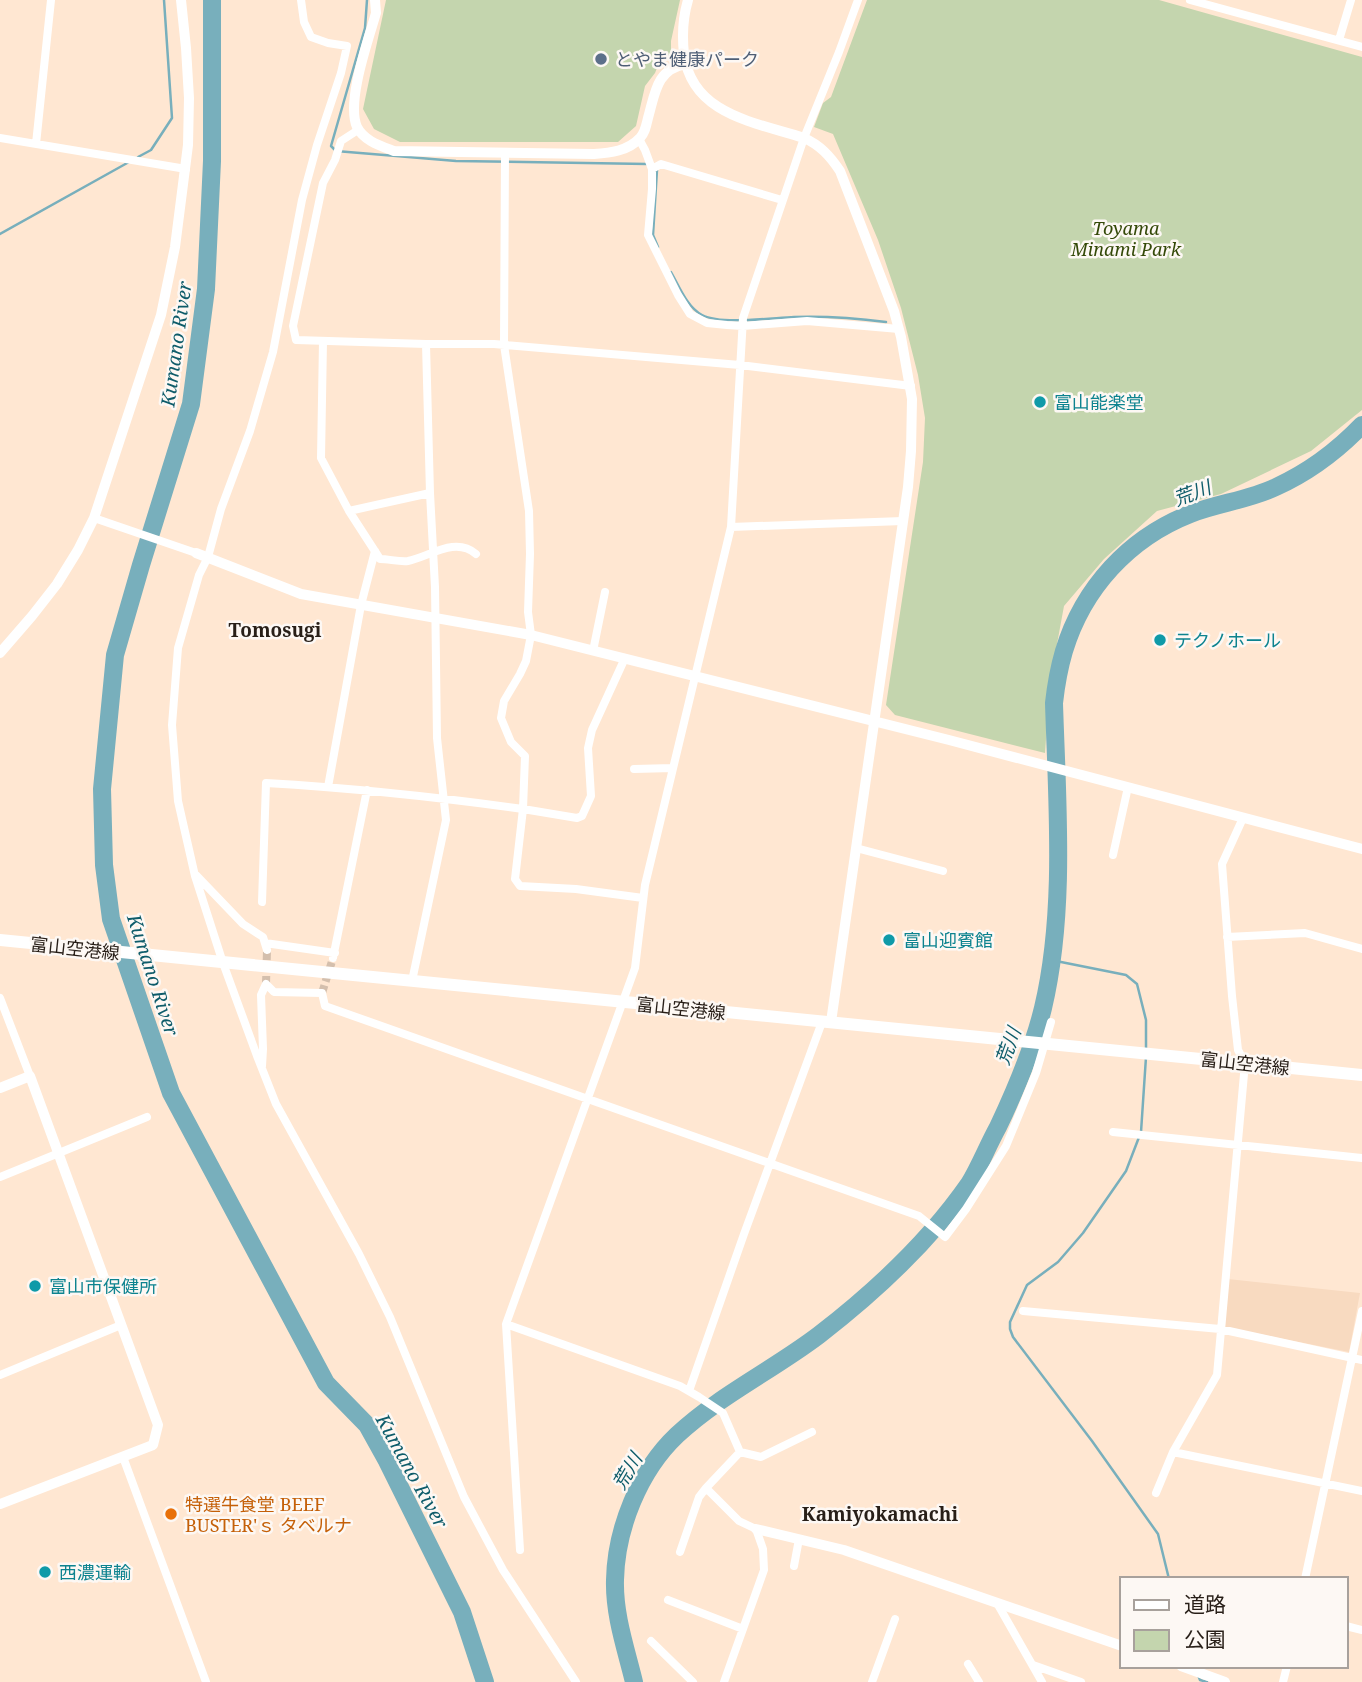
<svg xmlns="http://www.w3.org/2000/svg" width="1362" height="1682" viewBox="0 0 1362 1682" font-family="'Noto Serif','Noto Sans JP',serif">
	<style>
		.built { fill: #f8dac0 }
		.green { fill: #c4d5ae }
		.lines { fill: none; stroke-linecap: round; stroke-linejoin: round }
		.stream { stroke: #78afbc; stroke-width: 2.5 }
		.river { stroke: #78afbc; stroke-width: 18 }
		.minor-tunnel { stroke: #d4bfad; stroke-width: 8; stroke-dasharray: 8 4; stroke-linecap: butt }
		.minor { stroke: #fff; stroke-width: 8 }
		.tertiary { stroke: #fff; stroke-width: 10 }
		.primary { stroke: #fff; stroke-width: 12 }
		.service-dot { fill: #5c6f8a; stroke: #fdf8f4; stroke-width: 2.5 }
		.culture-dot { fill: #0f9aa8; stroke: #fdf8f4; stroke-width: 2.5 }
		.food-dot { fill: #e8710a; stroke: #fdf8f4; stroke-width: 2.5 }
		.labels { text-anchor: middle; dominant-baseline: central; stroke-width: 5; stroke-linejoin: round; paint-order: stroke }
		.service-label { font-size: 18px; fill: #4e5e75; stroke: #fdf8f4; text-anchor: start }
		.park-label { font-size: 18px; font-style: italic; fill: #344908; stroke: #fdf8f4 }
		.culture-label { font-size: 18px; fill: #0d838f; stroke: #fdf8f4; text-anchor: start }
		.street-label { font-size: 18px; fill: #281f18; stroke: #fdf8f4 }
		.food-label { font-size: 18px; fill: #c56008; stroke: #fdf8f4; text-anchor: start }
		.water-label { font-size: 19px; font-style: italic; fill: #0e5c6a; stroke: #fdf8f4 }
		.neighbourhood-label { font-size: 19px; font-weight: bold; fill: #281f18; stroke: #fdf8f4 }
	</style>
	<rect width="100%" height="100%" fill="#ffe7d2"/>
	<path class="built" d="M 1228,1279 L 1360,1293 L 1349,1352 L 1224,1327 Z"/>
	<path class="green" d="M 386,0 L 680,0 L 671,41 L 671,57 L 659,63 L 655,73 L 645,86 L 636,126 L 618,142 L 400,142 L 374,129 L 363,109 Z
		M 867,0 L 1159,0 L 1362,57 L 1362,410 L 1311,451 L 1221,494 L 1157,511 L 1104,559 L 1064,606 L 1050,682 L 1045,753 L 895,715 L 886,705 L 923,462 L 925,418 L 918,375 L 901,308 L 878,240 L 833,134 L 814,127 L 823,103 L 831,97 Z"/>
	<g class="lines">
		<path class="stream" d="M 367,0 L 365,28 L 331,146 L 336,151 L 456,161 L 647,164
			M 138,157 L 151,150 L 172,118 L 164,0
			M 655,169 L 657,170 L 653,235 L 658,247
			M 0,234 L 129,162
			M 671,272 C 679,286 687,307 702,315 C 721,325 771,318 794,317 C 824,316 855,318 886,322
			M 1051,960 L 1126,975 L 1137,984 L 1146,1020 L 1146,1050
			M 1146,1057 L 1141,1132 L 1126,1171 L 1083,1233 L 1058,1262 L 1027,1285 L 1010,1322 L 1010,1329 L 1013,1337 L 1092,1441 L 1158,1534 L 1169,1579
			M 1198,1675 L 1200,1680 L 1207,1682"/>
		<path class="river" d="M 212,0 L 212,161 L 206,289 L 191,404 L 141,565 L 115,655 L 102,789 L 104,865 L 111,919 L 171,1093 L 326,1383 L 367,1425 L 387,1461 L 462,1612 L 485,1682
			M 634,1682 C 626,1649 614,1615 615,1580 C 616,1529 639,1471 677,1435 C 720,1395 773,1370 819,1335 C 876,1291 928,1243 969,1184 C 980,1166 988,1145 998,1127 C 1016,1089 1033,1049 1043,1008 C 1066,911 1057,802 1054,703 C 1056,685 1059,668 1064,651 C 1083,588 1129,538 1190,514 C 1218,503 1249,500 1276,487 C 1309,472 1337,451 1362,425"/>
		<path class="minor-tunnel" d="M 266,984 L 267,950
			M 322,993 L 333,958"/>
		<path class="minor" d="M 301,0 L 304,22 L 311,37 L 328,43 L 347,46 L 341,73 L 317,145 L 302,200 L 273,352 L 250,431 L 221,509 L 208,557 L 199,575 L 178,648 L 172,725 L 178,801 L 195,876 L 223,963 L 257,1056 L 276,1104 L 359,1254 L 390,1317 L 464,1497 L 503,1570 L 576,1682
			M 1190,0 L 1362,47
			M 1339,40 L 1351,0
			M 358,130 L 341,141 L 335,160 L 323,183 L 293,326 L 296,340 L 426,344 L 494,344 L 740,365 L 911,386
			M 0,138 L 186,169
			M 639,139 L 645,150 L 652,169 L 661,164 L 782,200
			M 36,144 L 51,0
			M 505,153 L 504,345 L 529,511 L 530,554 L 528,612 L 531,635 L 526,661 L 520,674 L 504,701 L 501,718 L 511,742 L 525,756 L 523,809 L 577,818 L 582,816 L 591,796 L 588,748 L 592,730 L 625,658
			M 652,169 L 652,189 L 648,235 L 678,295 L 690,314 L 707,323 L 727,325 L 743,326 L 807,321 L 899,329
			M 323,341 L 321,458 L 349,511 L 430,493
			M 349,511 L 380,559 C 389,559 399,562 408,561 C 429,557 455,536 476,554
			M 94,518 L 196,553
			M 731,527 L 903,521
			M 593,651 L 605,592
			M 634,769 L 673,768
			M 328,787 L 361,605 L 375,551
			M 1243,818 L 1222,864 L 1232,996 L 1238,1050 L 1245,1063 L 1217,1375 L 1173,1452 L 1362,1491
			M 856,848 L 943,871
			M 1113,855 L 1128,787
			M 196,875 L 243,924 L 263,937 L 267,950
			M 262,902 L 266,783 C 352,788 437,797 523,809 L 515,879 L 520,886 L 576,889 L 643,898
			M 1227,937 L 1305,933 L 1362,949
			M 265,943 L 335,953
			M 333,958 L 367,790
			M 412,981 L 446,820 L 437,738 L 435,587 L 430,493 L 426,344
			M 0,998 L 30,1076
			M 262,1066 L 263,1049 L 261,995 L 266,984 L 274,992 L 322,993 L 325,1006 L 919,1216 L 945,1237 L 966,1209 L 1006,1146 L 1036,1073 L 1051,1022
			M 1113,1132 L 1362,1158
			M 0,1177 L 147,1117
			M 1023,1311 L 1220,1329 L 1362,1360
			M 506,1324 L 680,1386 L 699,1397 L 723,1413 L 740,1452
			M 0,1375 L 121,1325
			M 689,1391 L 744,1234 L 822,1022
			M 740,1452 L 761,1457 L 812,1432
			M 123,1457 L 206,1682
			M 1156,1493 L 1173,1452
			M 520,1550 L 506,1324 L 635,968 L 645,885 L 731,527 L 743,318 L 804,138 L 839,52 L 858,0
			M 680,1552 L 699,1497 L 706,1488
			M 794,1566 L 799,1539
			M 1305,1579 L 1362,1311
			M 668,1600 L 743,1629
			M 997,1603 L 1042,1682
			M 1346,1626 L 1362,1630
			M 651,1641 L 693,1682
			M 968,1664 L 979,1682
			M 1033,1665 L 1081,1682
			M 724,1682 L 764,1570 L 763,1549 L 756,1529 L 739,1521 L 706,1488 L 740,1452
			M 872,1682 L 895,1619
			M 1283,1682 L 1287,1666"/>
		<path class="tertiary" d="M 375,0 L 376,13 C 368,41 346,102 357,127 C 364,141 381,146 394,151 L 594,154 C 610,153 628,151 640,138 C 645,133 646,126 648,118 C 655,94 656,69 686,64
			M 688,0 C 683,17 682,36 684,54 C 692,115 755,122 804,138 C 820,145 830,156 840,171 L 894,311 L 901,337 L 912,399 L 911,451 L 908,487 L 831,1022
			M 196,553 L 301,594 L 531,635 L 949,740 L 1362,849
			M 0,653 L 32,616 L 57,584 L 78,550 L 94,518 L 161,315 L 175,247 L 188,145 L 189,98 L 186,48 L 181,0
			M 0,1088 L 30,1076 L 158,1425 L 153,1445 L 0,1504
			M 756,1529 L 844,1550 L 1122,1646
			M 1181,1666 L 1225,1682"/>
		<path class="primary" d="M 0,940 L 1362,1075"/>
	</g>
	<circle class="service-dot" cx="601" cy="59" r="7"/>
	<g class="culture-dot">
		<circle cx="1040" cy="402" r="7"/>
		<circle cx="1160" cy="640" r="7"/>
		<circle cx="889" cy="940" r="7"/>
		<circle cx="35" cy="1286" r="7"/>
		<circle cx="45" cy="1572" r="7"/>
	</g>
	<circle class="food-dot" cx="171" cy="1514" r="7"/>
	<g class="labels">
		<g class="service-label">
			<text x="615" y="59">とやま健康パーク</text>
		</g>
		<g class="park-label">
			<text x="1126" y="228">Toyama<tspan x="1126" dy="21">Minami Park</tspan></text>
		</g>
		<g class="culture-label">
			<text x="1054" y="402">富山能楽堂</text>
			<text x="1174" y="640">テクノホール</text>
			<text x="903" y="940">富山迎賓館</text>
			<text x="49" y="1286">富山市保健所</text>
			<text x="59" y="1572">西濃運輸</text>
		</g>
		<g class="street-label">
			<text transform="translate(75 948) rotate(6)">富山空港線</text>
			<text transform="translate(681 1008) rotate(6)">富山空港線</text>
			<text transform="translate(1245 1063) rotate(6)">富山空港線</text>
		</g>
		<g class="food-label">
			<text x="185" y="1504">特選牛食堂 BEEF<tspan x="185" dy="21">BUSTER'ｓ タベルナ</tspan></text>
		</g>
		<g class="water-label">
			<text transform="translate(176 344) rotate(-82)">Kumano River</text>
			<text transform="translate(1192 493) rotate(-21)">荒川</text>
			<text transform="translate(153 975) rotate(72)">Kumano River</text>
			<text transform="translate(1008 1046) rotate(-70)">荒川</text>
			<text transform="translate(412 1471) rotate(61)">Kumano River</text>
			<text transform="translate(627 1471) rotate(-59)">荒川</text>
		</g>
		<g class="neighbourhood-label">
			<text x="275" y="630">Tomosugi</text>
			<text x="880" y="1514">Kamiyokamachi</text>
		</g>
	</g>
	<rect x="1120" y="1577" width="228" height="91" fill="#fdf8f4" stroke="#a8a19c" stroke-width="2"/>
	<rect x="1134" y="1600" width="35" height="10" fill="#ffffff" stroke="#a8a19c" stroke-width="2"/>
	<text x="1184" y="1612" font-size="21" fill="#281f18">道路</text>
	<rect x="1134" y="1630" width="35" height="21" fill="#c4d5ae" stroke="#a8a19c" stroke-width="2"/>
	<text x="1184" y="1647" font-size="21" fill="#281f18">公園</text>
</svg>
